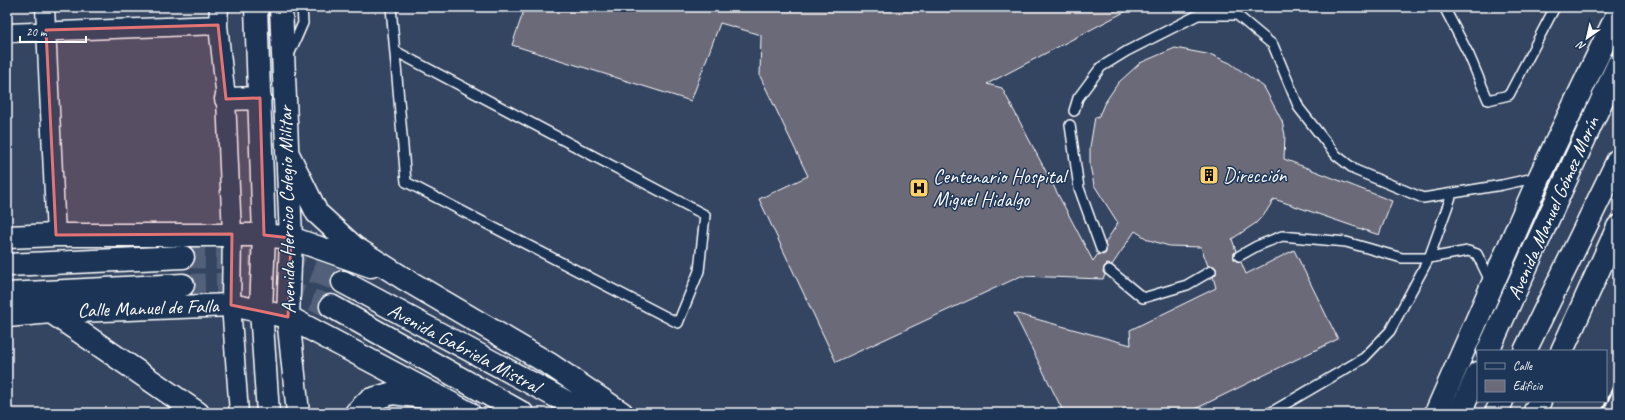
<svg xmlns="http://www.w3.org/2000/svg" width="1625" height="420" viewBox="0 0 1625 420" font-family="Caveat,sans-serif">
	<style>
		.building { fill: #6a6a79; stroke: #fff }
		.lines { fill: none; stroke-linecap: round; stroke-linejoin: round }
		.secondary-tunnel { stroke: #526179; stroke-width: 22; stroke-dasharray: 22 11; stroke-linecap: butt }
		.lane-casing { stroke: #fff; stroke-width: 12 }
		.street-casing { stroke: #fff; stroke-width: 21 }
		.secondary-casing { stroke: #fff; stroke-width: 25 }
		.primary-casing { stroke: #fff; stroke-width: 25 }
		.lane { stroke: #1d3557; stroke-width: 9 }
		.street { stroke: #1d3557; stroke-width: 18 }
		.secondary { stroke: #1d3557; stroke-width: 22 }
		.primary { stroke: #1d3557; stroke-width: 22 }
		.rail { stroke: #fff; stroke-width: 3 }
		.marked { fill: #e47373; fill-opacity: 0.2; stroke: #e47373; stroke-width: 3; stroke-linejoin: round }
		.labels { text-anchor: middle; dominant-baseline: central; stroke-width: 3; stroke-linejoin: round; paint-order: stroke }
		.poi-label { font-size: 20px; fill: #fff; stroke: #1d3557; text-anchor: start }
		.street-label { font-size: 20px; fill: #fff; stroke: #1d3557 }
	</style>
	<rect width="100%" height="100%" fill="#344561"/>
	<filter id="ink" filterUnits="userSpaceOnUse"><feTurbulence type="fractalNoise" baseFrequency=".025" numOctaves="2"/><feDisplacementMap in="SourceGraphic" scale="8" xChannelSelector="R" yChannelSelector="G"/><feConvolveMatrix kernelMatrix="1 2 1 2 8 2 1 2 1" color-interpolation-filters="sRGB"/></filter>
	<g filter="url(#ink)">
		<path class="building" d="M 525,7 L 1134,7 L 987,84 L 1002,88 L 1093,261 L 1098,254 L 1103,255 L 1106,253 L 1105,243 L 1118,223 L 1094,185 L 1090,166 L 1090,147 L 1095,117 L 1098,118 L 1104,104 L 1118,83 L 1140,63 L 1175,48 L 1212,55 L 1230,63 L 1264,87 L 1282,121 L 1285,135 L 1284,159 L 1392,201 L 1379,235 L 1274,199 L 1266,212 L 1256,223 L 1232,239 L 1236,251 L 1234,253 L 1234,259 L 1236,261 L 1241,262 L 1246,274 L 1294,250 L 1338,339 L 1187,413 L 1064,413 L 1014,313 L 1131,345 L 1130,330 L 1216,288 L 1213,277 L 1216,274 L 1216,268 L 1214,266 L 1208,266 L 1201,247 L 1169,246 L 1149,240 L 1135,231 L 1112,265 L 1107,264 L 1104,267 L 1103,272 L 1105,275 L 1103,279 L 1021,276 L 836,362 L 759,199 L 808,176 L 760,76 L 761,35 L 720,23 L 691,101 L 512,45 Z"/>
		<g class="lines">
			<path class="secondary-tunnel" d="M 183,257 L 277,259 L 343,282
				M 183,285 L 258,283 L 331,306"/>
			<g class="lane-casing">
				<path id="lane" d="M 391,7 L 406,182 L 678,323 L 699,271 L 705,215 L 395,51
					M 1444,7 L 1469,55 L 1488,100 L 1509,95 L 1555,7
					M 289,55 L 303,23 L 302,7
					M 1074,111 L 1078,98 L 1101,67 L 1127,51 L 1198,15 L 1237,15 L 1273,45 L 1299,108 L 1336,155 L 1355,170 L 1423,198 L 1502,185 L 1538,177
					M 1070,125 L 1079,188 L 1101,249
					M 1239,256 L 1257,246 L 1282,236 L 1346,242 L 1402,258 L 1429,258 L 1468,251 L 1477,254 L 1491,283
					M 1109,270 L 1143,298 L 1187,285 L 1211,271
					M 1270,413 L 1364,358 L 1390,331 L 1429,258 L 1452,194"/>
			</g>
			<g class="street-casing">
				<path id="street" d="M 45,7 L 56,235
					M 219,7 L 218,25 L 226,99 L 232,234 L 231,305 L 239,413
					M 7,33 L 218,25"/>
			</g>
			<g class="secondary-casing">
				<path id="secondary" d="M 256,7 L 264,235 L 261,310 L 268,413
					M 281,7 L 291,238 L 288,317 L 298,413
					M 226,99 L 260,98
					M 287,152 L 317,213 L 354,247 L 403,278 L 551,365 L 622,413
					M 7,237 L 56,235 L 264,235 L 291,238 L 371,266
					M 7,265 L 183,257
					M 343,282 L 587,413
					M 7,294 L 183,285
					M 331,306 L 522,413
					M 51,312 L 198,413
					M 7,316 L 51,312 L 231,305 L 288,317 L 469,413
					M 356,413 L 369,400 L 393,393 L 432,398"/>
			</g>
			<g class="primary-casing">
				<path id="primary" d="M 1488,351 L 1618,65
					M 1525,351 L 1618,160
					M 1562,351 L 1618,227
					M 1436,413 L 1540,176 L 1618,13
					M 1460,413 L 1478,373
					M 1496,413 L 1502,401
					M 1534,413 L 1540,401"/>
			</g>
			<use href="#lane" class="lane"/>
			<use href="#street" class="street"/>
			<use href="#secondary" class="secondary"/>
			<use href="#primary" class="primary"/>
			<path class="rail" d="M 1602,413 L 1618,377"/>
		</g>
	</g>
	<path class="marked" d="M 218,25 L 226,99 L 260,98 L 264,235 L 291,238 L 288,317 L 231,305 L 232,234 L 56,235 L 46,30 Z"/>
	<defs>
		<g id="building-square" transform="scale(1)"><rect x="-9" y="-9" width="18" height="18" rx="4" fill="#ffd166" stroke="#1d3557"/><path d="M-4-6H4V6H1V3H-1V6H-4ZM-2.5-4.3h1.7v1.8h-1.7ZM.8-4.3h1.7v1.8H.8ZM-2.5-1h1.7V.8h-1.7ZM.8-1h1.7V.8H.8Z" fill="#111"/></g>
		<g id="hospital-square" transform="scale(1)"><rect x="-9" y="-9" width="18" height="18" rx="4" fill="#ffd166" stroke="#1d3557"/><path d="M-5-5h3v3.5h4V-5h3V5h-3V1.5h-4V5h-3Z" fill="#111"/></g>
	</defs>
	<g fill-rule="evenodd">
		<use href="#building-square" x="1209" y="175"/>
		<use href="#hospital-square" x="919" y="188"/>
	</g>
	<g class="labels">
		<g class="poi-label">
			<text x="1223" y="175">Dirección</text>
			<text x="933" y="176">Centenario Hospital<tspan x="933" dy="23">Miguel Hidalgo</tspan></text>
		</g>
		<g class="street-label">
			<text transform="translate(1553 208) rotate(-66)">Avenida Manuel Gómez Morín</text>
			<text transform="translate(287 210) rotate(-91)">Avenida Heroico Colegio Militar</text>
			<text transform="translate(148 308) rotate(-2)">Calle Manuel de Falla</text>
			<text transform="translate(464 348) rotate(28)">Avenida Gabriela Mistral</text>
		</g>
	</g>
	<rect width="1625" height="420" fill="none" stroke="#1d3557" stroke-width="24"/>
	<rect x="12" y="12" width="1601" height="396" fill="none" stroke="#fff" stroke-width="1.5" filter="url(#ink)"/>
	<rect x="1477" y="350" width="130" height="52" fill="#1d3557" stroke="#77869a"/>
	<rect x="1485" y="363" width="20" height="6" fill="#1d3557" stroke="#77869a"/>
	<text x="1513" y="370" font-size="12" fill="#ffffff">Calle</text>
	<rect x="1485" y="380" width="20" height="12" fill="#6a6a79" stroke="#77869a"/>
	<text x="1513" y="390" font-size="12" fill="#ffffff">Edificio</text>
	<g transform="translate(1587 38) rotate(214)" stroke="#1d3557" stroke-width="3" paint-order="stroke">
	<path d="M0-3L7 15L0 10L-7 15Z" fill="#ffffff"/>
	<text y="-6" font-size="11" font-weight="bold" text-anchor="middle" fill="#ffffff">N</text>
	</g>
	<path d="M20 36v6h66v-6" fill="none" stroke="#ffffff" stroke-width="2"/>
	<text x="26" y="36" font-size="12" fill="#ffffff" stroke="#1d3557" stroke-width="3" paint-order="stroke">20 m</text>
</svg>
